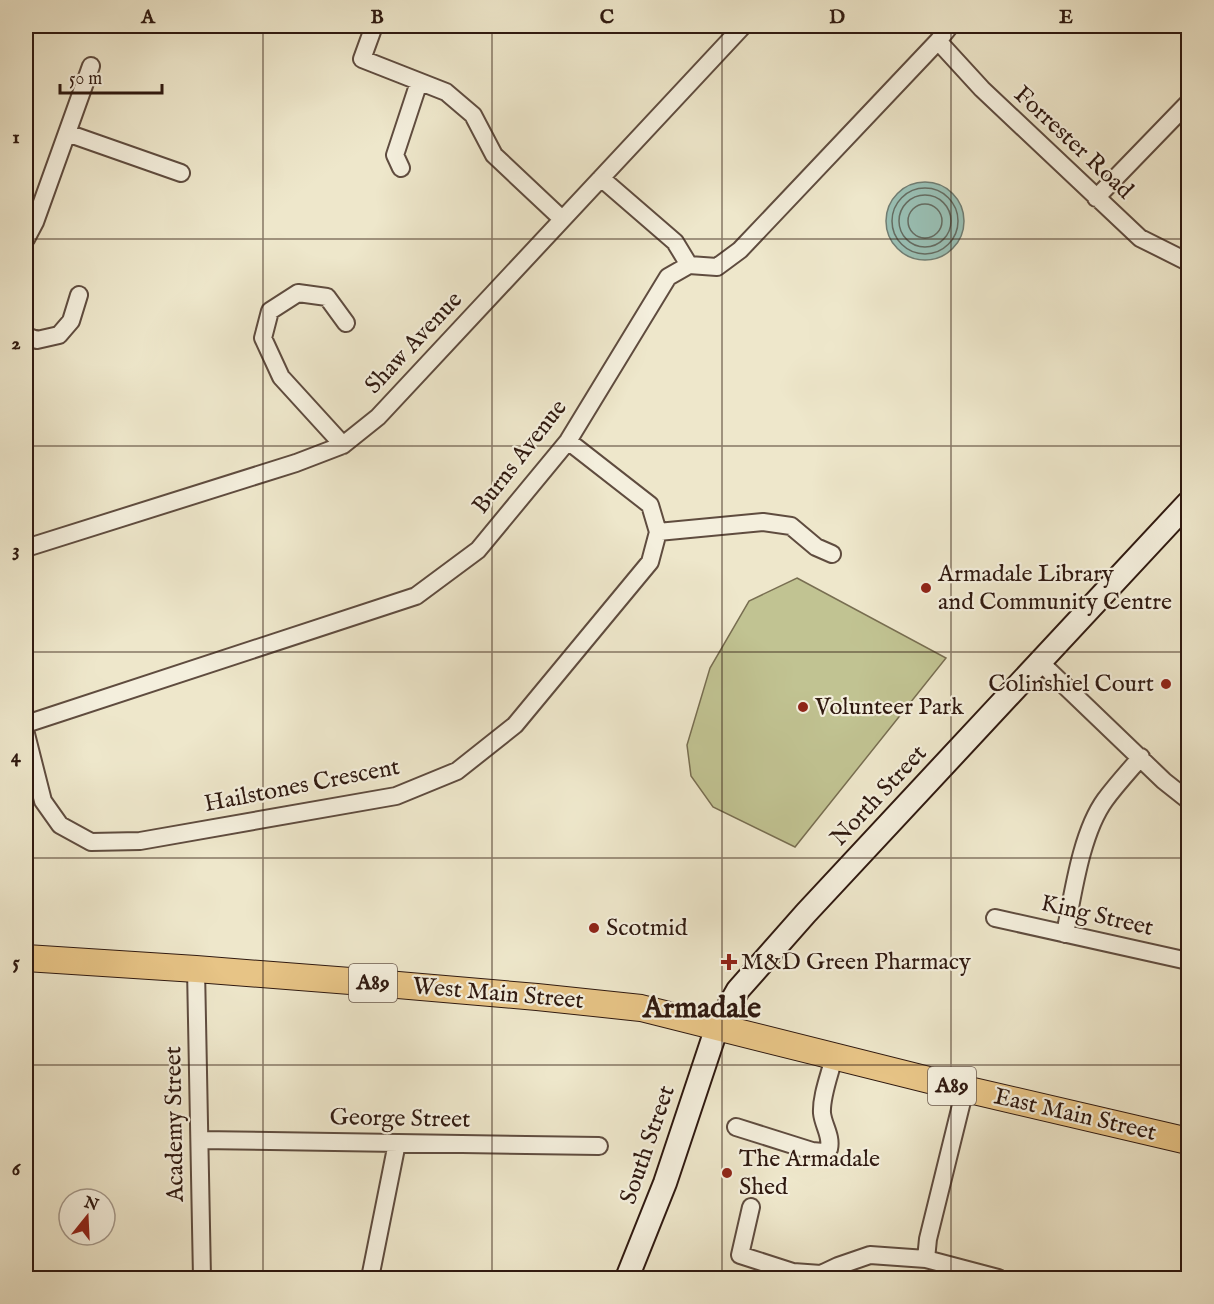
<svg xmlns="http://www.w3.org/2000/svg" width="1214" height="1304" viewBox="0 0 1214 1304" font-family="'IM FELL English',serif">
	<style>
		.green { fill: #c1c392; stroke: #786e51; stroke-width: 1.5 }
		.water { fill: #99c0b5; stroke: #6f7d73; stroke-width: 1.5 }
		.lines { fill: none; stroke-linecap: round; stroke-linejoin: round }
		.shore { stroke: #646c62; stroke-width: 1.5 }
		.street-casing { stroke: #5f4c3f; stroke-width: 20 }
		.secondary-casing { stroke: #2f1910; stroke-width: 26 }
		.primary-casing { stroke: #2f1910; stroke-width: 28 }
		.street { stroke: #f4efdd; stroke-width: 16 }
		.secondary { stroke: #f4efdd; stroke-width: 22 }
		.primary { stroke: #e7c486; stroke-width: 26 }
		.grid { fill: none; stroke: #2f1910; stroke-width: 1.5; stroke-opacity: 0.55 }
		.poi-dot { fill: #8f2418; stroke: #f4efdd; stroke-width: 2 }
		.labels { text-anchor: middle; dominant-baseline: central; stroke-width: 4.5; stroke-linejoin: round; paint-order: stroke }
		.shield { fill: #f4efdd; stroke: #6a594e; stroke-width: 1.5 }
		.shield-label { font-size: 22px; font-weight: bold; fill: #2f1910 }
		.street-label { font-size: 24px; fill: #2f1910; stroke: #f4efdd }
		.poi-label { font-size: 24px; fill: #2f1910; stroke: #f4efdd; text-anchor: start }
		.district-label { font-size: 30px; font-weight: bold; fill: #2f1910; stroke: #f4efdd }
		.neatline { fill: none; stroke: #2f1910; stroke-width: 2 }
		.grid-label { font-size: 20px; text-anchor: middle; font-weight: bold; fill: #2f1910 }
	</style>
	<rect width="100%" height="100%" fill="#eee7cb"/>
	<filter id="stains"><feTurbulence type="fractalNoise" baseFrequency=".00333" numOctaves="4"/><feColorMatrix values="0 0 0 0 .2 0 0 0 0 .09 0 0 0 0 .02 0 0 0 .5 -.17"/></filter>
	<radialGradient id="worn" r=".72"><stop offset=".6" stop-color="#630" stop-opacity="0"/><stop offset="1" stop-color="#630" stop-opacity=".3"/></radialGradient>
	<path class="green" d="M 797,578 L 946,658 L 795,847 L 713,807 L 691,776 L 687,745 L 710,668 L 749,601 Z"/>
	<path class="water" d="M886 221a39 39 0 1 1 78 0a39 39 0 1 1-78 0Z"/>
	<g class="lines">
		<path class="shore" d="M892 221a33 33 0 1 1 66 0a33 33 0 1 1-66 0Z
			M899 221a26 26 0 1 1 52 0a26 26 0 1 1-52 0Z
			M908 221a17 17 0 1 1 34 0a17 17 0 1 1-34 0Z"/>
		<g class="street-casing">
			<path id="street" d="M 374,26 L 362,59 L 446,92 L 473,115 L 494,155 L 562,219
				M 938,41 L 982,89 L 1140,238 L 1188,262
				M 67,133 L 181,173
				M 401,168 L 395,155 L 419,82
				M 601,178 L 675,242 L 689,265
				M 1096,198 L 1188,103
				M 26,239 L 35,222 L 91,66
				M 26,336 L 37,340 L 59,335 L 71,321 L 79,295
				M 343,445 L 281,377 L 263,338 L 270,311 L 298,293 L 327,297 L 346,323
				M 658,532 L 763,522 L 791,526 L 816,547 L 832,554
				M 26,548 L 296,463 L 343,445 L 378,417 L 743,26
				M 1040,662 L 1164,781 L 1188,800
				M 26,724 L 416,596 L 478,550 L 568,441 L 668,277 L 689,265 L 717,267 L 740,250 L 938,41 L 950,26
				M 26,734 L 43,801 L 60,825 L 91,842 L 140,841 L 396,796 L 457,771 L 515,725 L 650,562 L 658,532 L 650,505 L 568,441
				M 995,918 L 1188,961
				M 1065,934 C 1073,894 1081,833 1105,800 C 1116,785 1129,771 1141,757
				M 196,969 L 202,1278
				M 965,1089 L 928,1239 L 926,1259 L 998,1278
				M 736,1127 L 812,1151 L 823,1152 L 829,1149 C 832,1136 823,1125 822,1113 C 821,1096 830,1074 834,1057
				M 200,1140 L 599,1146
				M 751,1207 L 740,1255 L 793,1272 L 821,1274
				M 370,1278 L 397,1143
				M 820,1278 L 821,1274 L 838,1266 L 870,1255 L 926,1259"/>
		</g>
		<g class="secondary-casing">
			<path id="secondary" d="M 627,1278 L 665,1183 L 717,1027 L 738,990 L 806,913 L 1188,503"/>
		</g>
		<g class="primary-casing">
			<path id="primary" d="M 26,958 L 196,969 L 363,982 L 537,997 L 641,1008 L 965,1089 L 1188,1141"/>
		</g>
		<use href="#street" class="street"/>
		<use href="#secondary" class="secondary"/>
		<use href="#primary" class="primary"/>
	</g>
	<path class="grid" d="M 263,26 L 263,1278M 492,26 L 492,1278M 722,26 L 722,1278M 951,26 L 951,1278M 26,239 L 1188,239M 26,446 L 1188,446M 26,652 L 1188,652M 26,858 L 1188,858M 26,1065 L 1188,1065"/>
	<g class="poi-dot">
		<circle cx="926" cy="588" r="6"/>
		<circle cx="1166" cy="684" r="6"/>
		<circle cx="803" cy="707" r="6"/>
		<circle cx="594" cy="928" r="6"/>
		<path d="M726 953h6v6h6v6h-6v6h-6v-6h-6v-6h6z"/>
		<circle cx="727" cy="1173" r="6"/>
	</g>
	<g class="labels">
		<g class="shield">
			<rect x="349" y="964" width="48" height="38" rx="4.5"/>
			<rect x="928" y="1067" width="48" height="38" rx="4.5"/>
		</g>
		<g class="shield-label">
			<text x="373" y="983">A89</text>
			<text x="952" y="1086">A89</text>
		</g>
		<g class="street-label">
			<text transform="translate(1073 143) rotate(43)">Forrester Road</text>
			<text transform="translate(414 343) rotate(-47)">Shaw Avenue</text>
			<text transform="translate(520 457) rotate(-52)">Burns Avenue</text>
			<text transform="translate(302 786) rotate(-11)">Hailstones Crescent</text>
			<text transform="translate(879 796) rotate(-47)">North Street</text>
			<text transform="translate(1097 916) rotate(13)">King Street</text>
			<text transform="translate(498 994) rotate(5)">West Main Street</text>
			<text transform="translate(1075 1115) rotate(13)">East Main Street</text>
			<text transform="translate(400 1119) rotate(1)">George Street</text>
			<text transform="translate(175 1124) rotate(-91)">Academy Street</text>
			<text transform="translate(648 1145) rotate(-71)">South Street</text>
		</g>
		<g class="poi-label">
			<text x="938" y="574">Armadale Library<tspan x="938" dy="28">and Community Centre</tspan></text>
			<text x="1154" y="684" text-anchor="end">Colinshiel Court</text>
			<text x="815" y="707">Volunteer Park</text>
			<text x="606" y="928">Scotmid</text>
			<text x="741" y="962">M&amp;D Green Pharmacy</text>
			<text x="739" y="1159">The Armadale<tspan x="739" dy="28">Shed</tspan></text>
		</g>
		<g class="district-label">
			<text x="702" y="1009">Armadale</text>
		</g>
	</g>
	<rect width="1214" height="1304" fill="none" stroke="#eee7cb" stroke-width="66"/>
	<g transform="translate(87 1217) rotate(18)"><circle r="28" fill="#f4efdd" stroke="#a5998b" stroke-width="1.5"/>
	<path d="M0-4.5L10 22L0 15L-10 22Z" fill="#8f2418"/>
	<text y="-9" font-size="16" font-weight="bold" text-anchor="middle" fill="#2f1910">N</text>
	</g>
	<path d="M60 84v9h102v-9" fill="none" stroke="#2f1910" stroke-width="3"/>
	<text x="69" y="84" font-size="18" fill="#2f1910" stroke="#f4efdd" stroke-width="4.5" paint-order="stroke">50 m</text>
	<rect x="33" y="33" width="1148" height="1238" class="neatline"/>
	<g class="grid-label">
		<text x="148" y="23">A</text>
		<text x="377" y="23">B</text>
		<text x="607" y="23">C</text>
		<text x="837" y="23">D</text>
		<text x="1066" y="23">E</text>
		<text x="16" y="143">1</text>
		<text x="16" y="349">2</text>
		<text x="16" y="556">3</text>
		<text x="16" y="762">4</text>
		<text x="16" y="968">5</text>
		<text x="16" y="1175">6</text>
	</g>
	<rect width="100%" height="100%" filter="url(#stains)"/>
	<rect width="100%" height="100%" fill="url(#worn)"/>
</svg>
